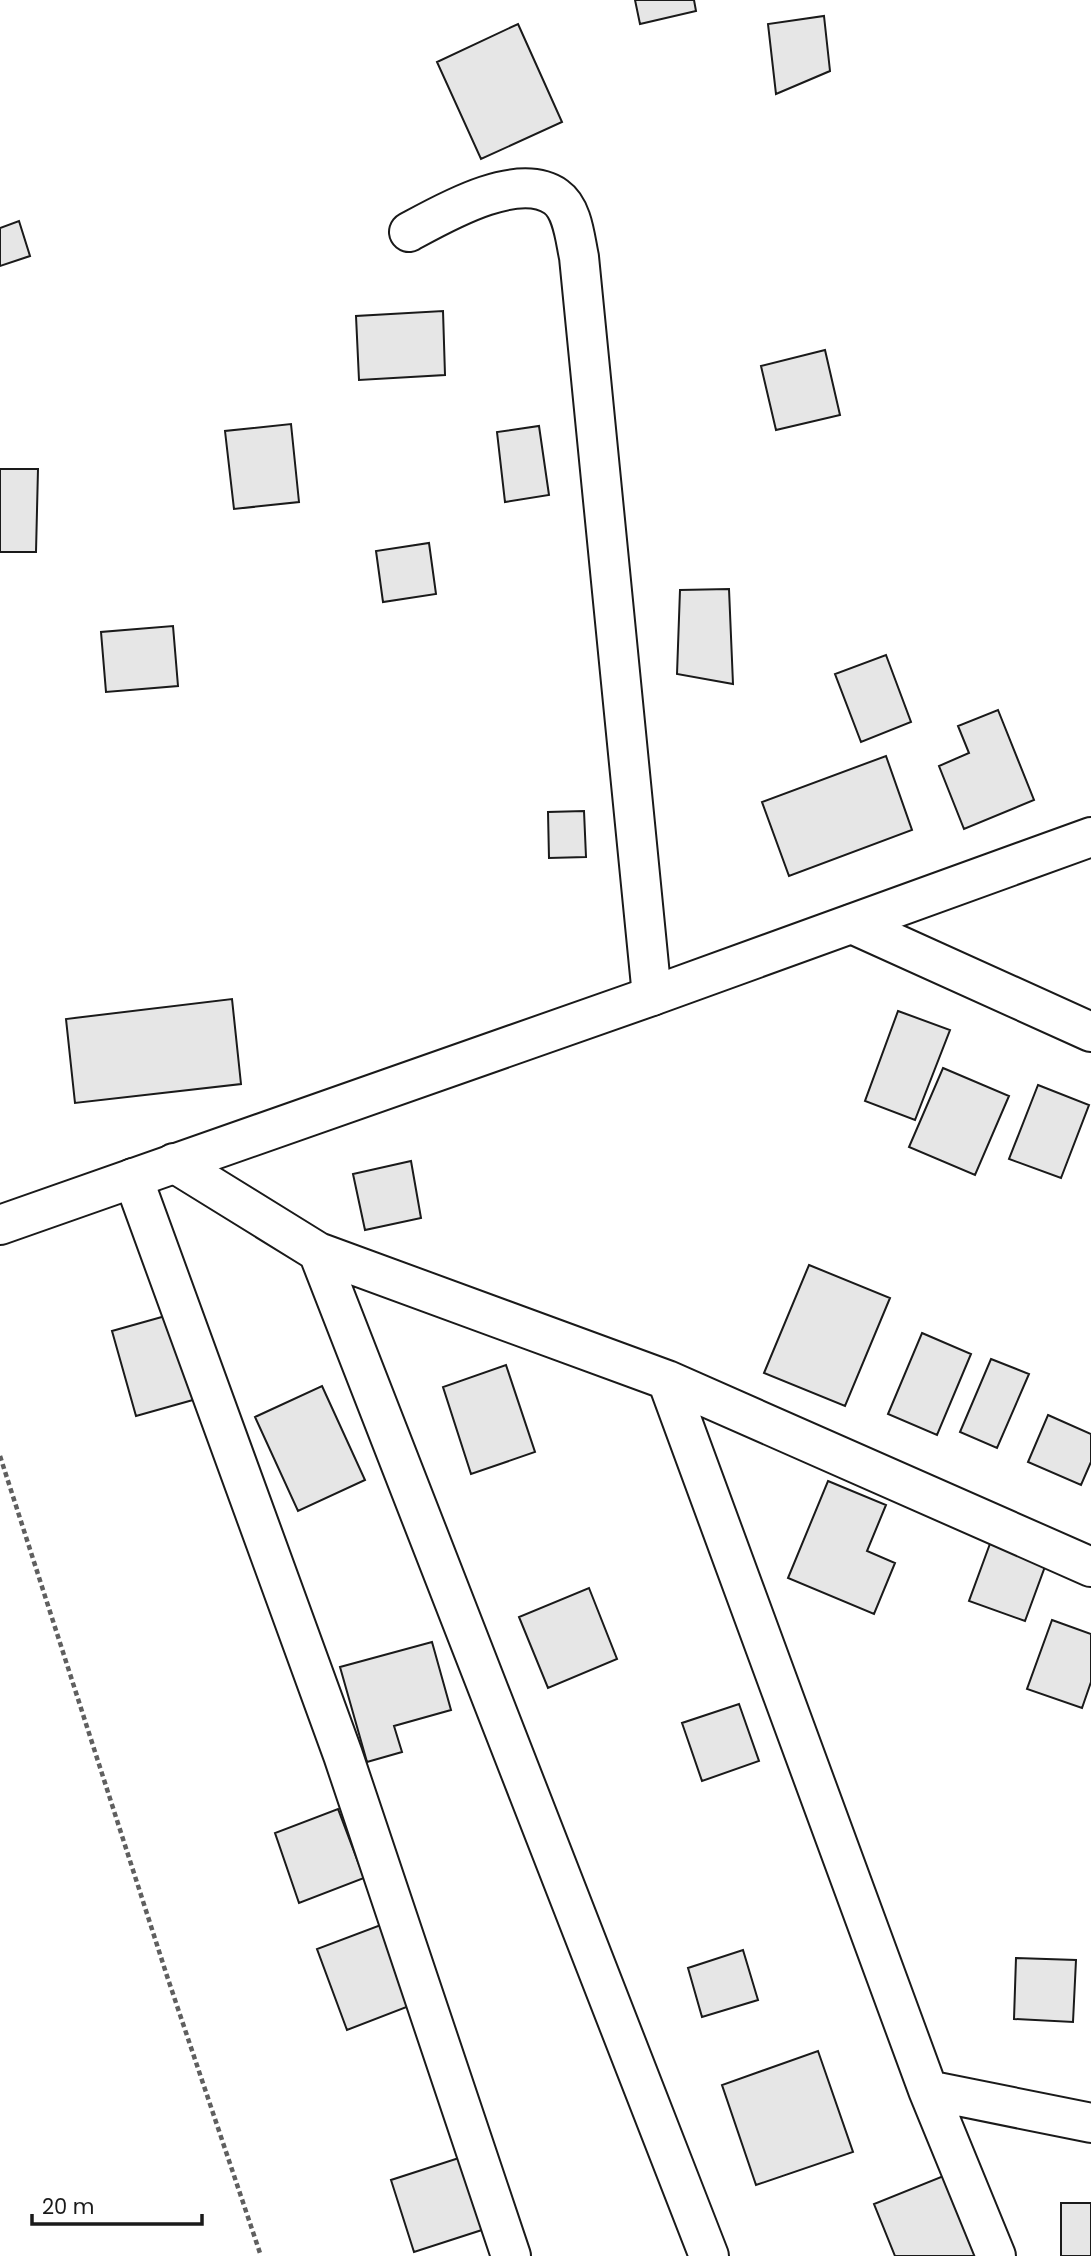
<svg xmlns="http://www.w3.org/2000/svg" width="1091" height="2256" viewBox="0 0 1091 2256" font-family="Poppins,sans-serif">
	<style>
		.building { fill: #e6e6e6; stroke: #1a1a1a; stroke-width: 2 }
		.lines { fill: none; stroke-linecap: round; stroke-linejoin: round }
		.street-casing { stroke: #1a1a1a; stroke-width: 42 }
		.secondary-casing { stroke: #1a1a1a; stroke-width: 42 }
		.path { stroke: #5f5f5f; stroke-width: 4.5; stroke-dasharray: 5 3.5; stroke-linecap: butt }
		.street { stroke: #fff; stroke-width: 38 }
		.secondary { stroke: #fff; stroke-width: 38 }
	</style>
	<rect width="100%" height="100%" fill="#fff"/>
	<path class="building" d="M 635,0 L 694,0 L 696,11 L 640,24 Z
		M 824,16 L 830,71 L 776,94 L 768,24 Z
		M 518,24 L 562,122 L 481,159 L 437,62 Z
		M 19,221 L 30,256 L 0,266 L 0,228 Z
		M 443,311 L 445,375 L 359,380 L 356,316 Z
		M 825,350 L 840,415 L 776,430 L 761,366 Z
		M 291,424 L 299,502 L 234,509 L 225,431 Z
		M 539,426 L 549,495 L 505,502 L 497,432 Z
		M 0,469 L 38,469 L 36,552 L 0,552 Z
		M 429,543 L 436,594 L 383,602 L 376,551 Z
		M 729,589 L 733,684 L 677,674 L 680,590 Z
		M 173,626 L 178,686 L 106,692 L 101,632 Z
		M 886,655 L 911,722 L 861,742 L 835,674 Z
		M 998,710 L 1034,800 L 964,829 L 939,766 L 969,753 L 958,726 Z
		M 886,756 L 912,830 L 789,876 L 762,802 Z
		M 584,811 L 586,857 L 549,858 L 548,812 Z
		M 232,999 L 241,1084 L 75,1103 L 66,1019 Z
		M 898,1011 L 950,1030 L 915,1120 L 865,1101 Z
		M 943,1068 L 1009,1096 L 975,1175 L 909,1147 Z
		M 1038,1085 L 1089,1105 L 1061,1178 L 1009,1159 Z
		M 411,1161 L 421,1218 L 365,1230 L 353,1174 Z
		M 809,1265 L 890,1298 L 845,1406 L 764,1373 Z
		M 176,1313 L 200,1398 L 136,1416 L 112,1331 Z
		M 922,1333 L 971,1354 L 937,1435 L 888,1414 Z
		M 991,1359 L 1029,1374 L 997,1448 L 960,1432 Z
		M 506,1365 L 535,1452 L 471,1474 L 443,1387 Z
		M 322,1386 L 365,1480 L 298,1511 L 255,1417 Z
		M 1048,1415 L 1091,1434 L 1091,1462 L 1081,1485 L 1028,1462 Z
		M 828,1481 L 886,1505 L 867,1551 L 895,1563 L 874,1614 L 788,1578 Z
		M 991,1541 L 1047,1561 L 1025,1621 L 969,1601 Z
		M 589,1588 L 617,1659 L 548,1688 L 519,1617 Z
		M 1052,1620 L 1091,1634 L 1091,1682 L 1082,1708 L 1027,1689 Z
		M 432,1642 L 451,1710 L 394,1726 L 402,1752 L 367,1762 L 340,1667 Z
		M 739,1704 L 759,1761 L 702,1781 L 682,1723 Z
		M 338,1809 L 364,1878 L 299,1903 L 275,1833 Z
		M 386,1923 L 417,2003 L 347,2030 L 317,1949 Z
		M 743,1950 L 758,2000 L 702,2017 L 688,1968 Z
		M 1016,1958 L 1076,1960 L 1073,2022 L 1014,2019 Z
		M 818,2051 L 853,2152 L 756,2185 L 722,2085 Z
		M 465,2156 L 488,2228 L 414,2252 L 391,2180 Z
		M 946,2175 L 978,2256 L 895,2256 L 874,2204 Z
		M 1061,2203 L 1091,2203 L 1091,2256 L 1061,2256 Z"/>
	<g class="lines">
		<g class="street-casing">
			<path id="street" d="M 409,232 C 444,213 518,170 556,197 C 573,209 575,239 579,257 L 652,996
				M 852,924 L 1091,1032
				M 174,1163 L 318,1252 L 667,1380 L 1091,1567
				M 133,1178 L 343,1755 L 511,2256
				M 318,1252 L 709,2256
				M 667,1380 L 928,2090 L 996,2256
				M 928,2090 L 1091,2123"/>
		</g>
		<g class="secondary-casing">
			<path id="secondary" d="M 0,1225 L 652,996 L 1091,837"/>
		</g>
		<path class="path" d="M 0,1456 L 167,1976 L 261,2256"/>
		<use href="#street" class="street"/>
		<use href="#secondary" class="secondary"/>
	</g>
	<path d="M32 2214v10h170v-10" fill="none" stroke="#1a1a1a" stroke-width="3.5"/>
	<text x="42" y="2214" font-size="21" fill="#1a1a1a" stroke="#ffffff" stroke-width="5" paint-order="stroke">20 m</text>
</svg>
